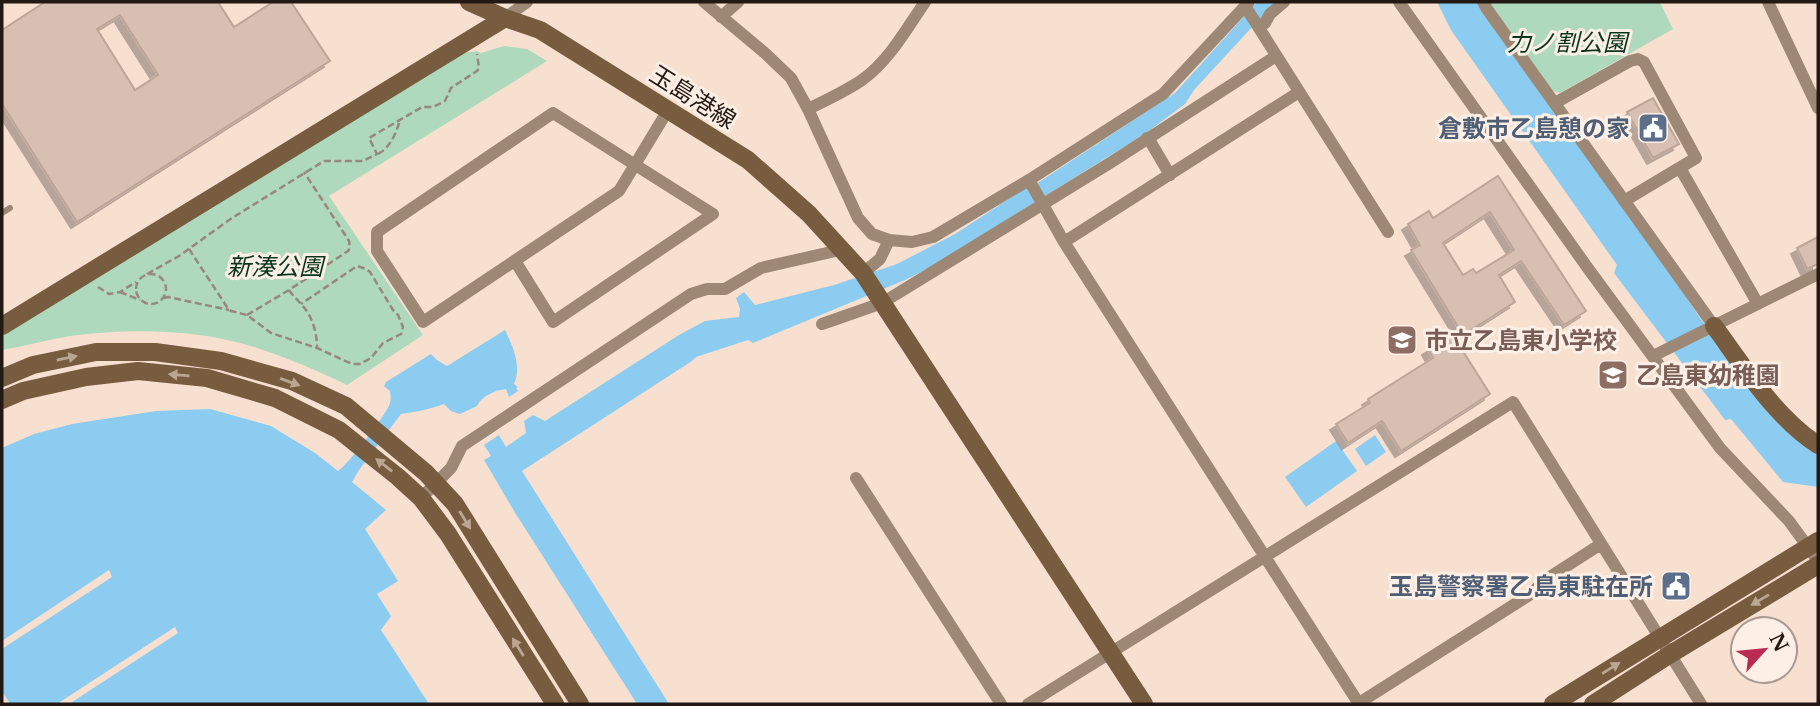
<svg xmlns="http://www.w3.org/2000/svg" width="1820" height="706" viewBox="0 0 1820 706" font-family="'Libre Baskerville','Noto Sans JP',serif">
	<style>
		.green { fill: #afd9bd }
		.water { fill: #8cccf0 }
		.pier { fill: #f8e0d1 }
		.building { fill: #d7bfb1; stroke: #bda598; stroke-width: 2; fill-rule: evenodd; filter: url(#shadow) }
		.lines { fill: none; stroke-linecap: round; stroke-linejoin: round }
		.path { stroke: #98877c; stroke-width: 2.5; stroke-dasharray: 7 3.5; stroke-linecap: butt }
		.lane { stroke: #9c8875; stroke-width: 6 }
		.street { stroke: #9c8875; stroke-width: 12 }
		.secondary { stroke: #785c3f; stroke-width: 18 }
		.oneway { fill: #bba692 }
		.labels { text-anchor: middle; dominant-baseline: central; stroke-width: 6; stroke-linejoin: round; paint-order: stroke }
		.park-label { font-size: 24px; font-style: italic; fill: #05361d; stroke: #feefe6 }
		.street-label { font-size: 24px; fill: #221914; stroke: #feefe6 }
		.service-label { font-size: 24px; font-weight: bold; fill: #4e5e75; stroke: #feefe6; text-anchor: end }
		.education-label { font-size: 24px; font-weight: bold; fill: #785e54; stroke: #feefe6; text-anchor: start }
	</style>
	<defs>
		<filter id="shadow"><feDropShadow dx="-6" dy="6" stdDeviation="0" flood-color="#0004"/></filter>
	</defs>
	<rect width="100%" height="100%" fill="#f8e0d1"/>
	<path class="green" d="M 1489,2 L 1660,2 L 1673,29 L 1560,93 L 1553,91 Z
		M 504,46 L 527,49 L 547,61 L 329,196 L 423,335 L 347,385 C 318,371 288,358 257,348 C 199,329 131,328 70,336 C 47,340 25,346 2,350 L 2,336 L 461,53 L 477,51 L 481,53 Z"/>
	<path class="water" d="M 1257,2 L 1278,2 L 1263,22 L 1254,25 L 1194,90 L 1185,104 L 1146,133 L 933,266 L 905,280 L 753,343 L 748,340 L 696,357 L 692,361 L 522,471 L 669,704 L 637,704 L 514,511 L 484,460 L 491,456 L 484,445 L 499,435 L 506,447 L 526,433 L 524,421 L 533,415 L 545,421 L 679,335 L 705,321 L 739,317 L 740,309 L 736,298 L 744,292 L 755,305 L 834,285 L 897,264 L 955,234 L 1024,189 L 1039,182 L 1175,93 Z
		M 1437,2 L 1477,2 L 1661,259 L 1698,315 L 1719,343 L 1818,452 L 1818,487 L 1783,482 L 1731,419 L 1725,420 L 1614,273 L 1617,265 L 1451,30 Z
		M 505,330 C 513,346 522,367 514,384 L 518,387 L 516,388 L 518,391 L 509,397 L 506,389 L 496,391 L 486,396 L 480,401 L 477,406 L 460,414 L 451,411 L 444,404 C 430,409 416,412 401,414 L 359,470 L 352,482 L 386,510 L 365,529 L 398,581 L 377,594 L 391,616 L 381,630 L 429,704 L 10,704 L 2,691 L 2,448 L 34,434 L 72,424 L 156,411 L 210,409 L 271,426 L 315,453 L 338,471 C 349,464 381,420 388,408 C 391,402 391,397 390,391 L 384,386 L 386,382 L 431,354 L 437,360 L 447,366 Z
		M 1375,435 L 1386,452 L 1366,466 L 1355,449 Z
		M 1336,441 L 1357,471 L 1306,507 L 1285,477 Z"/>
	<path class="pier" d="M 109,570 L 112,577 L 2,649 L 2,641 Z
		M 175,627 L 178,633 L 69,704 L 57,704 Z"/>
	<path class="building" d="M 45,2 L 218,2 L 234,27 L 273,2 L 291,2 L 330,61 L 77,222 L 2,104 L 2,30 ZM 120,15 L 158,75 L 135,90 L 97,29 Z
		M 1653,98 L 1679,144 L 1653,158 L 1627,112 Z
		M 1498,176 L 1586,311 L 1564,325 L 1521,261 L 1499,275 L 1515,302 L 1463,335 L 1411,250 L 1420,245 L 1408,224 L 1429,211 L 1433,218 ZM 1490,212 L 1514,250 L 1476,273 L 1473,269 L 1463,275 L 1443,243 Z
		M 1818,237 L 1818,264 L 1807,269 L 1797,248 Z
		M 1452,334 L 1490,394 L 1401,451 L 1382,421 L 1348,443 L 1336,424 L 1370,403 L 1368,399 L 1433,358 L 1428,349 Z"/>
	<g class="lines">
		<path class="path" d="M 378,154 C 390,148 397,132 400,119
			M 189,249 L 227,307 L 231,311 L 247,315 L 271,333 L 317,348 L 352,364 L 360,364 L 371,358 L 383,343 L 401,334 L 403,327 L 398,315 L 393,310 L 370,272 L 366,269 L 357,266 L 301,304
			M136 289a15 15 0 1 1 30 0a15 15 0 1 1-30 0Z
			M 147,274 L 179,256 L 232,218 L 324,161 L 363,161 L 377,154 L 369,138 L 422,107 L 433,107 L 445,101 L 451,88 L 477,71 L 479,68 L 477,54
			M 98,287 L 109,294 L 120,292 L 136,282
			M 289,290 C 293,296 297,299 301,304 C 312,315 317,332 317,348
			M 120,292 L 140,300
			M 164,298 L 168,297 L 229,310
			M 247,315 L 289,290 L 348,251 L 350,248 L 349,241 L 304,172"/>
		<path class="lane" d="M 2,213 L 10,208"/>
		<path class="street" d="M 704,2 L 766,54 L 791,78 L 808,109 L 858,218 L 872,234 L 889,240 L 880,259 L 863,273
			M 1284,2 L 1270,14 L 1265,23 L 1259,28 L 1388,232
			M 1399,2 L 1587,267 L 1720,448 L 1789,521 L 1818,561
			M 1483,2 L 1487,9 L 1714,326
			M 1768,2 L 1818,108
			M 1245,6 L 1259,28
			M 721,17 L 738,2
			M 505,18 L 527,2
			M 1555,103 L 1630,61 L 1638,59 L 1644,62 L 1696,158 L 1624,201
			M 808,109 C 827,100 846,91 862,80 C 889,61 907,28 925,2
			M 1147,138 L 1150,141 L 1170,175
			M 1680,168 L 1758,304
			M 1029,180 L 1064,242 L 1359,704
			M 889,240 L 912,242 L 933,237 L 1029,180 L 1163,94 L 1249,2
			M 1064,242 L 1299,92
			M 515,261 L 553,322 L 713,214 L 553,113 L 377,232 L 377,251 L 423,322 L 619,191 L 668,110
			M 822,324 L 882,303 L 1110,163 L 1276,56
			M 1653,356 L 1818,274
			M 856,478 L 1001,704
			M 421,498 L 451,468 L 462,446 L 691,294 L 707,289 L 725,289 L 761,268 L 840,250
			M 1359,703 L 1531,594 L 1545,580 L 1601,544
			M 1028,704 L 1513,402 L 1701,704"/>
		<path class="secondary" d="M 469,2 L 505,18 L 540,30 L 748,160 L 809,214 L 863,273 L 1144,704
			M 2,326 L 505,18
			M 1714,326 C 1744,367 1775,417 1818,445
			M 2,378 L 33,365 L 96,352 L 155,352 L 221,361 L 292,381 L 346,406 L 426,473 L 455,504 L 580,704
			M 2,400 L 23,391 L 86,377 L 138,371 L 207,378 L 275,398 L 339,430 L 398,477 L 421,498 L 448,534 L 555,704
			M 1553,704 L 1818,541
			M 1593,704 L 1669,655 L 1818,565"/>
	</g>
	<defs><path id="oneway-solid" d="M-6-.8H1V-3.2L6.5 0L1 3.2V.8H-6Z" transform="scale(1.75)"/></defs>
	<g class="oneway">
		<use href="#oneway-solid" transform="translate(67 358) rotate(-12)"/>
		<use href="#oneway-solid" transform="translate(179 375) rotate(-175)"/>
		<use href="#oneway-solid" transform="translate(290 382) rotate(20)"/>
		<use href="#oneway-solid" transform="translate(384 465) rotate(-142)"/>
		<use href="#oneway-solid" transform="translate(465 520) rotate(58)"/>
		<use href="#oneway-solid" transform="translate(1760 600) rotate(149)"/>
		<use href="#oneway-solid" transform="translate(518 647) rotate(-122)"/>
		<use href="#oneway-solid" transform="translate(1611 668) rotate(-32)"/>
	</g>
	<defs>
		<g id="civic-square" transform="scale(1.575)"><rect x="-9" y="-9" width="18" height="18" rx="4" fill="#5c6f8a" stroke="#feefe6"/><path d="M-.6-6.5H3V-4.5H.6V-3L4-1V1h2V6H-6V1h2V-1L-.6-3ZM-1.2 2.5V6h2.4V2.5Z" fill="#fff"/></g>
		<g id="school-square" transform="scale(1.575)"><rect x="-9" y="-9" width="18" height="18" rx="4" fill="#8d6e63" stroke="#feefe6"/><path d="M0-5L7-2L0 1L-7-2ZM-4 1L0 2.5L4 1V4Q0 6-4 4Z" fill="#fff"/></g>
	</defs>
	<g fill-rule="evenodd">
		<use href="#civic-square" x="1653" y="128"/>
		<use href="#school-square" x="1402" y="340"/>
		<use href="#school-square" x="1613" y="375"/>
		<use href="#civic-square" x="1676" y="586"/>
	</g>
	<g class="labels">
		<g class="park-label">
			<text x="1567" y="42">力ノ割公園</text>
			<text x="275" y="266">新湊公園</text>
		</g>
		<g class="street-label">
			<text transform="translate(693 97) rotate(32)">玉島港線</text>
		</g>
		<g class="service-label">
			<text x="1630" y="128">倉敷市乙島憩の家</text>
			<text x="1653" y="586">玉島警察署乙島東駐在所</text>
		</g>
		<g class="education-label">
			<text x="1425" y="340">市立乙島東小学校</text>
			<text x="1636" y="375">乙島東幼稚園</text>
		</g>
	</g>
	<rect width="1820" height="706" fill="none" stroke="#221914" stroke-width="7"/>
	<g transform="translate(1764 650) rotate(63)"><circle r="33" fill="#feefe6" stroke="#a69992" stroke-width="2"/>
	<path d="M0-5L12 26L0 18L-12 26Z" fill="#ba2a52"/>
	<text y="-10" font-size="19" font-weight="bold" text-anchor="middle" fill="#221914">N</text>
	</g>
</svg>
